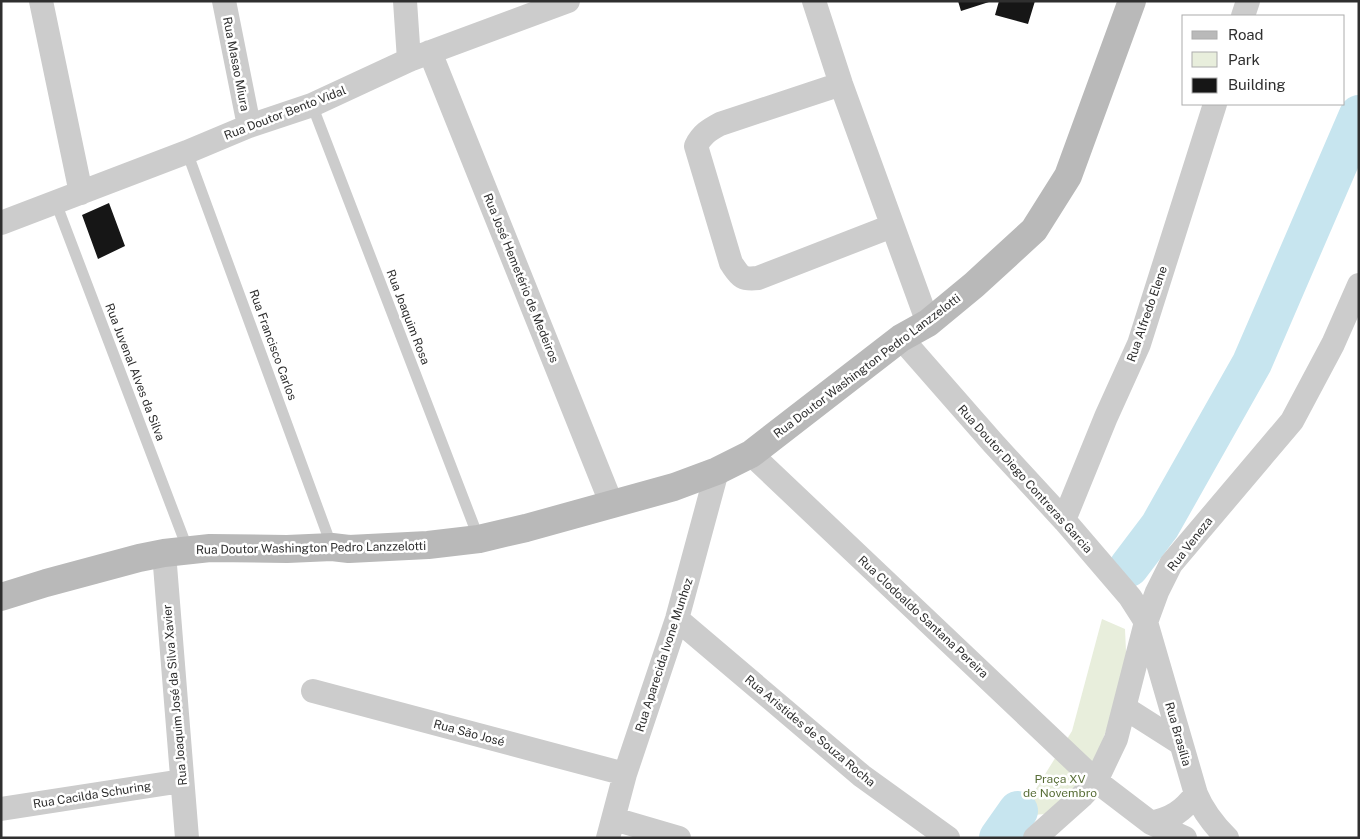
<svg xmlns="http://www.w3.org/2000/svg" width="1360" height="839" viewBox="0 0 1360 839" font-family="'Public Sans',sans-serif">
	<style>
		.green { fill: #e8eedc }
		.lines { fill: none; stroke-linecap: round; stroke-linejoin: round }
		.river { stroke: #c7e5ef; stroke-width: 40 }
		.building { fill: #161616 }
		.service { stroke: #ccc; stroke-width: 11 }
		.minor { stroke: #ccc; stroke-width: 24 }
		.secondary { stroke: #b9b9b9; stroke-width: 28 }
		.labels { text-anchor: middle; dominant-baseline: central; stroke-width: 5; stroke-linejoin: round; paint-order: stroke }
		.street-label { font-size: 12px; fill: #2f2f2f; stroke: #fff }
		.park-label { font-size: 12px; fill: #5a6f39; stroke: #fff }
	</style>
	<rect width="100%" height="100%" fill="#fff"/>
	<path class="green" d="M 1102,619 L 1125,629 L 1127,674 L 1096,758 L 1073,802 L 1046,814 L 1019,816 L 1072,731 Z"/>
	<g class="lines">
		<path class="river" d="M 1129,567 L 1160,526 L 1252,363 L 1359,115
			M 999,838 L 1018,811"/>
	</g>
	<path class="building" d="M 958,1 L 989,1 L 989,2 L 961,11 Z
		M 999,1 L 1035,1 L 1028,24 L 995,15 Z
		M 109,203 L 125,246 L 98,259 L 82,215 Z"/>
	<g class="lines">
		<path class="service" d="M 312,105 L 479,539
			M 187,152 L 332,547
			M 56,203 L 188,550"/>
		<path class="minor" d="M 41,1 L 81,193
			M 224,1 L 249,126
			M 405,1 L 409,60
			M 814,1 L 841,84 L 928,323
			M 1243,16 L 1248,1
			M 430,52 L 612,505
			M 841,84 L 720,124 C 709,130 702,134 696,146 L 731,263 C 740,276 741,280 758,278 L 892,226
			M 1,223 L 187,152 L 249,126 L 312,105 L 409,60 L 568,1
			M 901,338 L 993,443 L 1064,520 L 1130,597 L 1146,622 L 1196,794 C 1203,811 1214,825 1227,838
			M 751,454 L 1096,781 L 1151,823 L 1185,838
			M 1064,520 L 1106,417 L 1139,344 L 1215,104
			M 164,553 L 187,838
			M 677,619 L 862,776 L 948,838
			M 313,691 L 625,774
			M 1125,708 L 1180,743
			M 1,809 L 182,781
			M 614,819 L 679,838
			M 1151,823 C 1172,818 1182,812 1196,794
			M 608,838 L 625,774 L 677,619 L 717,471
			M 1035,838 L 1082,796 L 1096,781 L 1116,739 L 1146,622 L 1157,592 L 1171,564 L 1292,421 L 1333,344 L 1359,285"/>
		<path class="secondary" d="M 1,597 L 46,583 L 139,558 L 164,553 L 210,548 L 287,549 L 332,547 L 349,549 L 428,545 L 479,539 L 526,528 L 674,487 L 717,471 L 751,454 L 901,338 L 928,323 L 974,285 L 1034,230 L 1068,176 L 1132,1"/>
	</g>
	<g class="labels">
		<g class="street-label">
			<text transform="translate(236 64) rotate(79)">Rua Masao Miura</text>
			<text transform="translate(285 113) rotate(-21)">Rua Doutor Bento Vidal</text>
			<text transform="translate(521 278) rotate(68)">Rua José Hemetério de Medeiros</text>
			<text transform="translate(1147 314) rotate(-71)">Rua Alfredo Elene</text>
			<text transform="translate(408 317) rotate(69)">Rua Joaquim Rosa</text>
			<text transform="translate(273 345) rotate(70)">Rua Francisco Carlos</text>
			<text transform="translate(867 366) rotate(-37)">Rua Doutor Washington Pedro Lanzzelotti</text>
			<text transform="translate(135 372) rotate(69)">Rua Juvenal Alves da Silva</text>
			<text transform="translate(1025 479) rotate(48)">Rua Doutor Diego Contreras Garcia</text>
			<text transform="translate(1190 544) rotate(-52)">Rua Veneza</text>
			<text transform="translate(311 548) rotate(-1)">Rua Doutor Washington Pedro Lanzzelotti</text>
			<text transform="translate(923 617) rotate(43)">Rua Clodoaldo Santana Pereira</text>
			<text transform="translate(664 655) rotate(-72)">Rua Aparecida Ivone Munhoz</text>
			<text transform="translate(175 695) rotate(-95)">Rua Joaquim José da Silva Xavier</text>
			<text transform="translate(810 731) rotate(40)">Rua Aristides de Souza Rocha</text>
			<text transform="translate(469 733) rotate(15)">Rua São José</text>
			<text transform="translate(1178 734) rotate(74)">Rua Brasília</text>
			<text transform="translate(92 795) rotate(-9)">Rua Cacilda Schuring</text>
		</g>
		<g class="park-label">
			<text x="1060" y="779">Praça XV<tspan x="1060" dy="14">de Novembro</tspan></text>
		</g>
	</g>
	<rect width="1360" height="839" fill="none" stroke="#2f2f2f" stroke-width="5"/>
	<rect x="1182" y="15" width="162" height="90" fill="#ffffff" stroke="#acacac"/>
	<rect x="1192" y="31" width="25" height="8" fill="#b9b9b9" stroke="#acacac"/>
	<text x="1228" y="40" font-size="15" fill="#2f2f2f">Road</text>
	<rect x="1192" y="52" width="25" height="15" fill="#e8eedc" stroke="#acacac"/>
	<text x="1228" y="65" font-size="15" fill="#2f2f2f">Park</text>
	<rect x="1192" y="78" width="25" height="15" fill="#161616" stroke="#acacac"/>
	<text x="1228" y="90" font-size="15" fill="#2f2f2f">Building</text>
</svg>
